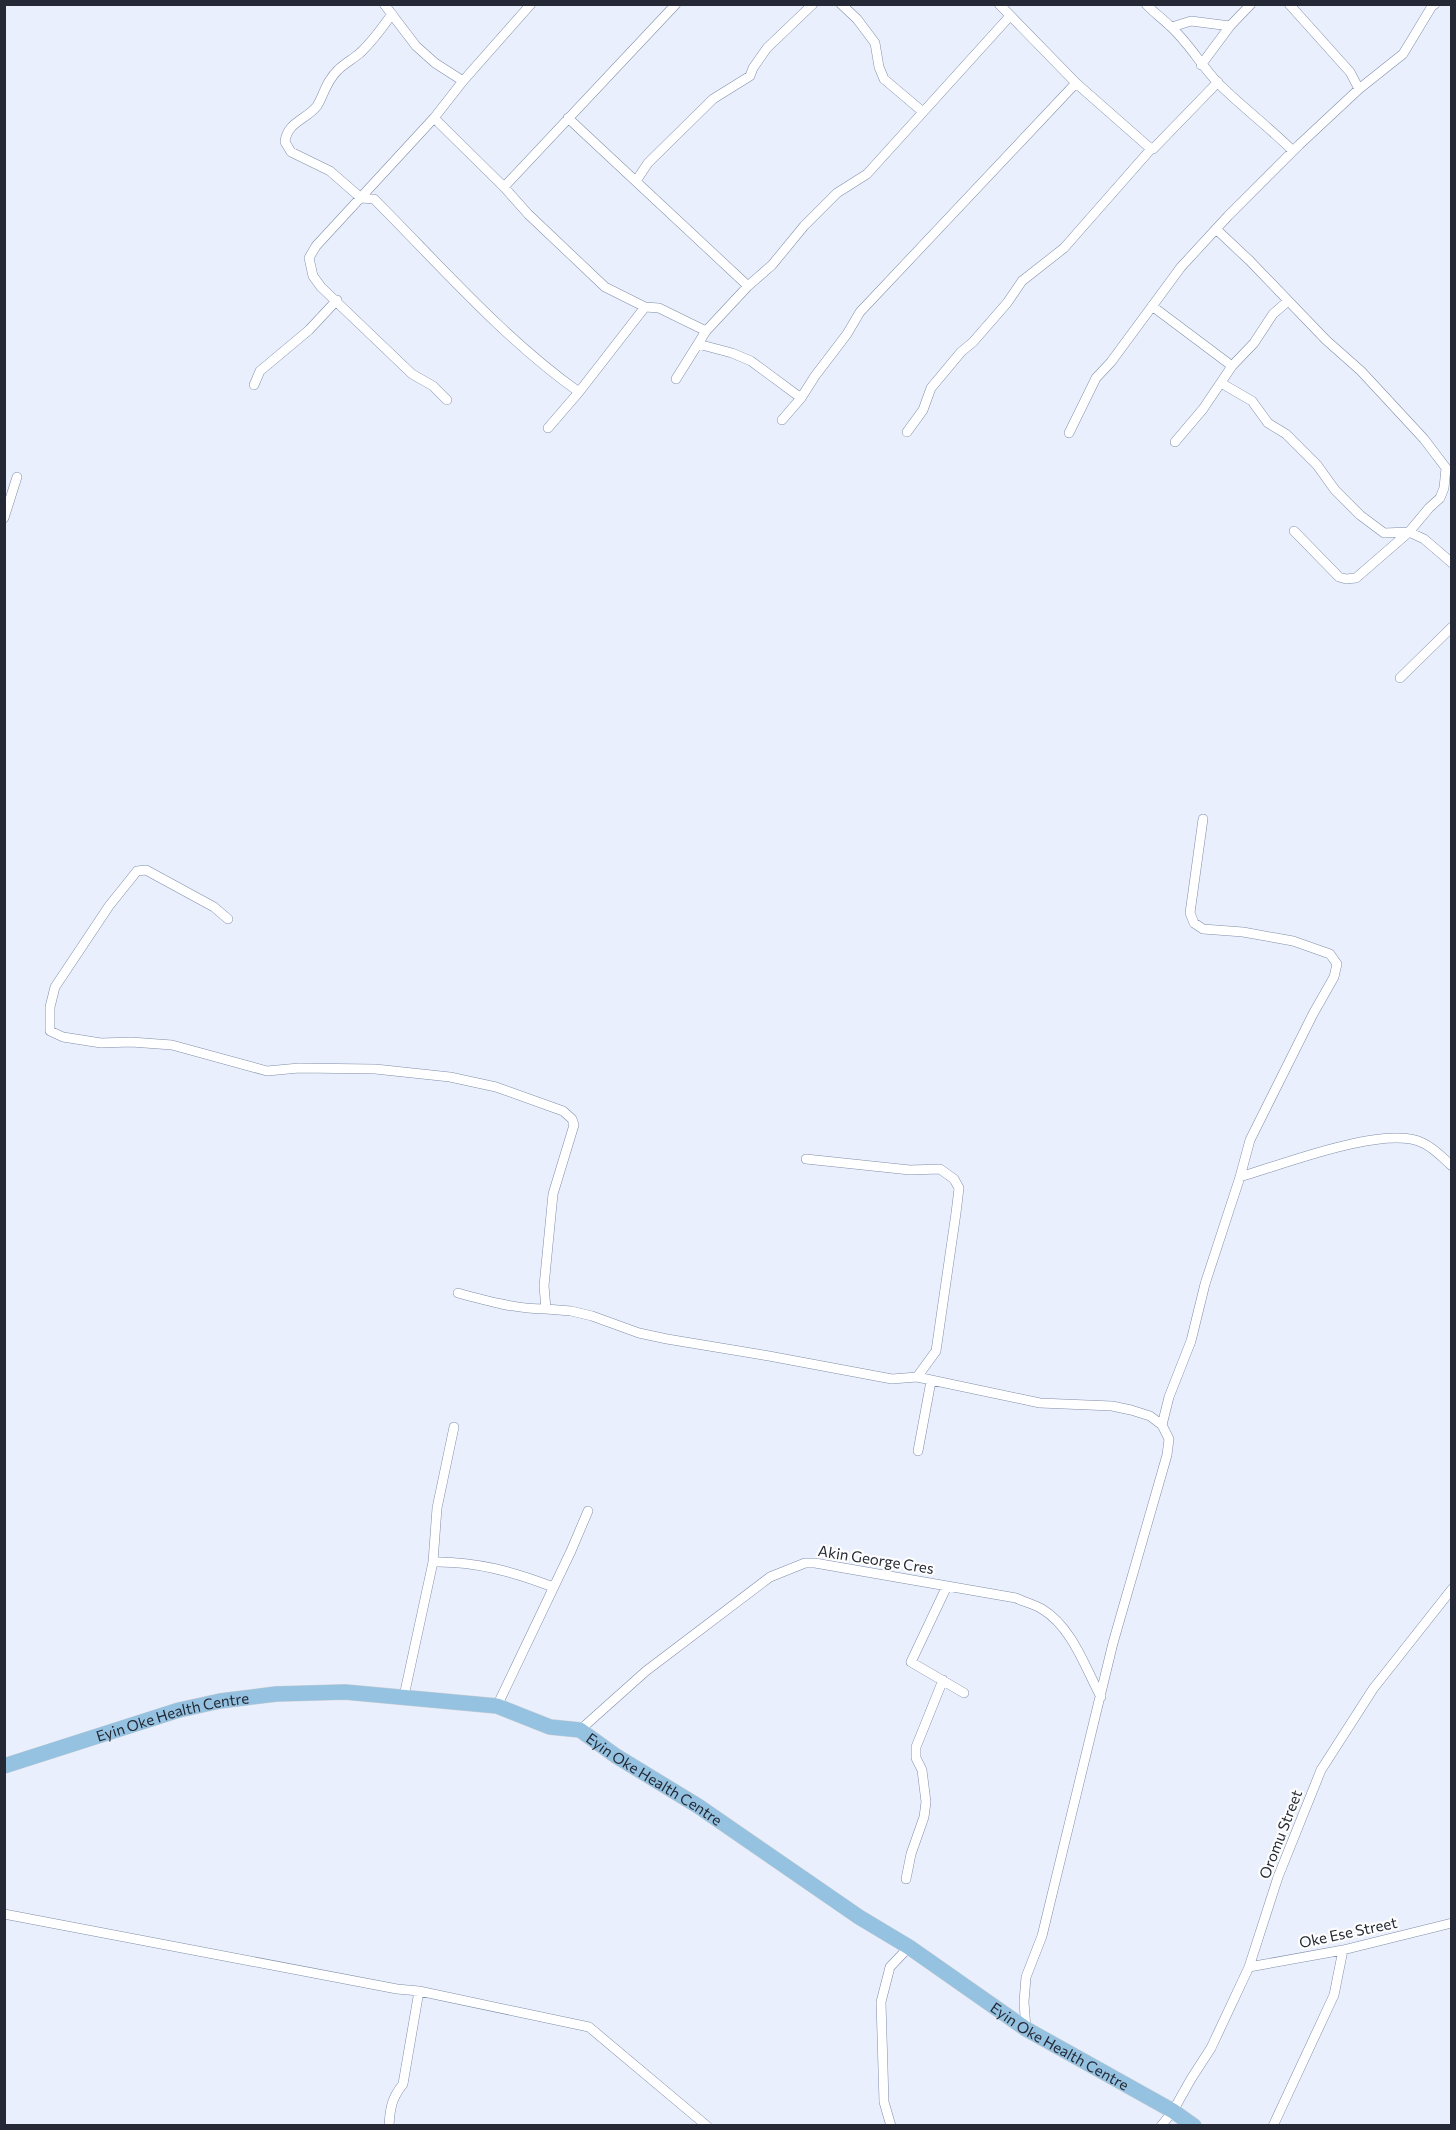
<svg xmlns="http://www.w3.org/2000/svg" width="1456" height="2130" viewBox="0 0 1456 2130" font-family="Commissioner,sans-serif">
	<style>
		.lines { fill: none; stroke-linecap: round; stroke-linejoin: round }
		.minor-casing { stroke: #808eaa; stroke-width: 10 }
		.primary-casing { stroke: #cfd0d3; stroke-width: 16 }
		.minor { stroke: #fff; stroke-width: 9 }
		.primary { stroke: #95c2e1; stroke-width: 15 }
		.labels { text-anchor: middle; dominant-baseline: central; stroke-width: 4.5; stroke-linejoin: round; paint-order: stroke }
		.street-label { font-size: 15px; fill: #242935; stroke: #fcfdfc }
	</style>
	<rect width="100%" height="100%" fill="#e9effc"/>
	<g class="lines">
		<g class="minor-casing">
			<path id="minor" d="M 384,4 L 416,46 L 435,63 L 463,81
				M 841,4 L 857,19 L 875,43 L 879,67 L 884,79 L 923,112
				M 999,4 L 1076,83 L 1151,149
				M 1146,4 C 1154,13 1162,18 1170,26 C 1188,42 1201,65 1218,83 C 1242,107 1269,127 1293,151
				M 1289,4 L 1350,72 L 1359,89
				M 392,14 C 382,28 373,41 360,53 C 353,59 344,64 338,70 C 326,81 324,95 317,106 C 306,120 287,122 285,142 L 291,152 L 330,171 L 361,198 L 374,199 C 440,265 503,338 579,392
				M 1172,27 L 1191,21 L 1230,26
				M 1201,65 L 1230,26 L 1251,4
				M 434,118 L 504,187 L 528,214 L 605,287 L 645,307 L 659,308 L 706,331
				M 568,118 L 748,286
				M 636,181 L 648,163 L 713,99 L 750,76 L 753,68 L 767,48 L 813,4
				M 504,187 L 676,4
				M 1216,229 L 1250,261 L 1326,340 L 1361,371 L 1424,439 L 1446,468 L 1444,488 L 1440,498 L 1429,508 L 1409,532 L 1356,578 L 1346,579 L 1339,577 L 1294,531
				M 1152,306 L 1232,366
				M 698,344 L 732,353 L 751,361 L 801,398
				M 676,379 L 706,331 L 748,286 L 772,265 L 804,226 L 837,193 L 867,174 L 1010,16
				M 1221,383 L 1252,401 L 1268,423 L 1286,434 L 1317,465 L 1335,490 L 1360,515 L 1384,533 L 1409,532 L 1424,539 L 1452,563
				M 254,385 L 260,371 L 309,330 L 337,300
				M 447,400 L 433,386 L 412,374 L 321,287 L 313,276 L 309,258 L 316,246 L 434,118 L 463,81 L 531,4
				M 782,420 L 801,398 L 815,376 L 847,334 L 860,312 L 1076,83
				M 548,428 L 579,392 L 645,307
				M 907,432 L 923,410 L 931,388 L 961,352 L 973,342 L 1007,303 L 1022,281 L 1064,248 L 1151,149 L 1153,149 L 1218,82
				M 1069,433 L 1096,378 L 1111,362 L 1181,267 L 1228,216 L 1299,145 L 1359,89 L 1403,54 L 1432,6 L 1435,4
				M 1175,442 L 1203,409 L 1232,366 L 1254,343 L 1273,314 L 1288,301
				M 4,518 L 17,477
				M 1400,678 L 1452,627
				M 228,919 L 214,907 L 146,870 L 137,871 L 109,906 L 55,987 L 50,1007 L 50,1031 L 63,1037 L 101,1043 L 131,1042 L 172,1045 L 267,1071 L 299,1068 L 375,1069 L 450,1077 L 496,1087 L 563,1111 L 572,1119 L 574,1125 L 553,1194 L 544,1286 L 546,1309 L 571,1311 L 592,1316 L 639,1333 L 667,1339 L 769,1356 L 892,1379 L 917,1377 L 1040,1403 L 1112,1406 L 1131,1410 L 1150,1416 L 1162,1425 L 1169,1439 L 1167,1455 L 1113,1643 L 1042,1936 L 1026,1977 L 1024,2002 L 1026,2029
				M 806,1159 L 910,1170 L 940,1169 L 954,1179 L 959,1188 L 956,1213 L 936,1351 L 917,1377
				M 1240,1177 C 1281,1165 1385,1124 1423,1143 C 1434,1148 1443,1158 1452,1166
				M 458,1293 C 487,1301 516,1309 546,1309
				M 1162,1425 L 1169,1397 L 1191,1341 L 1205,1284 L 1240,1177 L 1250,1140 L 1313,1014 L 1334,977 L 1337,964 L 1330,954 L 1293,941 L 1243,932 L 1203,929 L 1194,923 L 1190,913 L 1203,819
				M 918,1451 L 931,1381
				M 433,1562 C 475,1561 514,1572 553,1587
				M 947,1586 L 911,1662 L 964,1693
				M 404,1696 L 433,1562 L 437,1508 L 454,1427
				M 497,1706 L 571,1551 L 588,1511
				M 580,1730 L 646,1671 L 770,1577 L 805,1563 L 815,1563 L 1016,1598 C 1024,1602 1034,1604 1042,1609 C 1072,1627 1085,1667 1101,1697
				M 906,1879 L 911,1854 L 924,1817 L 926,1802 L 922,1770 L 916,1758 L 916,1747 L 943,1680
				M 4,1914 L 397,1989 L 419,1991 L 589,2027 L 707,2126
				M 1249,1967 L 1343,1950 L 1452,1923
				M 389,2126 C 390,2107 392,2098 403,2084 L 419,1991
				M 891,2126 L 884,2102 L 881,2002 L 890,1967 L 909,1947
				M 1161,2126 L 1173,2111 L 1191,2079 L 1211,2048 L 1249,1967 L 1278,1877 L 1321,1770 L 1373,1689 L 1452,1589
				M 1273,2126 L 1334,1995 L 1343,1950"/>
		</g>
		<g class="primary-casing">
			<g id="primary">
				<path id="s1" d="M 4,1766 L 179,1710 L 220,1701 L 276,1694 L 345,1692 L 497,1706 L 550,1727 L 580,1730 L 616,1756 L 698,1806 L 859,1917 L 909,1947 L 1026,2029 L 1173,2111 L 1194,2126"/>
			</g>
		</g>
		<use href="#minor" class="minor"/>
		<use href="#primary" class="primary"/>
	</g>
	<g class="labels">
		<g class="street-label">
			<text transform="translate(876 1559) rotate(9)">Akin George Cres</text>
			<text stroke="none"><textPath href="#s1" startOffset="176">Eyin Oke Health Centre</textPath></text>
			<text stroke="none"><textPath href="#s1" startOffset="680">Eyin Oke Health Centre</textPath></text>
			<text transform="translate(1280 1834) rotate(-69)">Oromu Street</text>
			<text transform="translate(1348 1932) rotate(-12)">Oke Ese Street</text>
			<text stroke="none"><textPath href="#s1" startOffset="1166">Eyin Oke Health Centre</textPath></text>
		</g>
	</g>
	<rect width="1456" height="2130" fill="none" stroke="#242935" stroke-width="12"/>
</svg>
